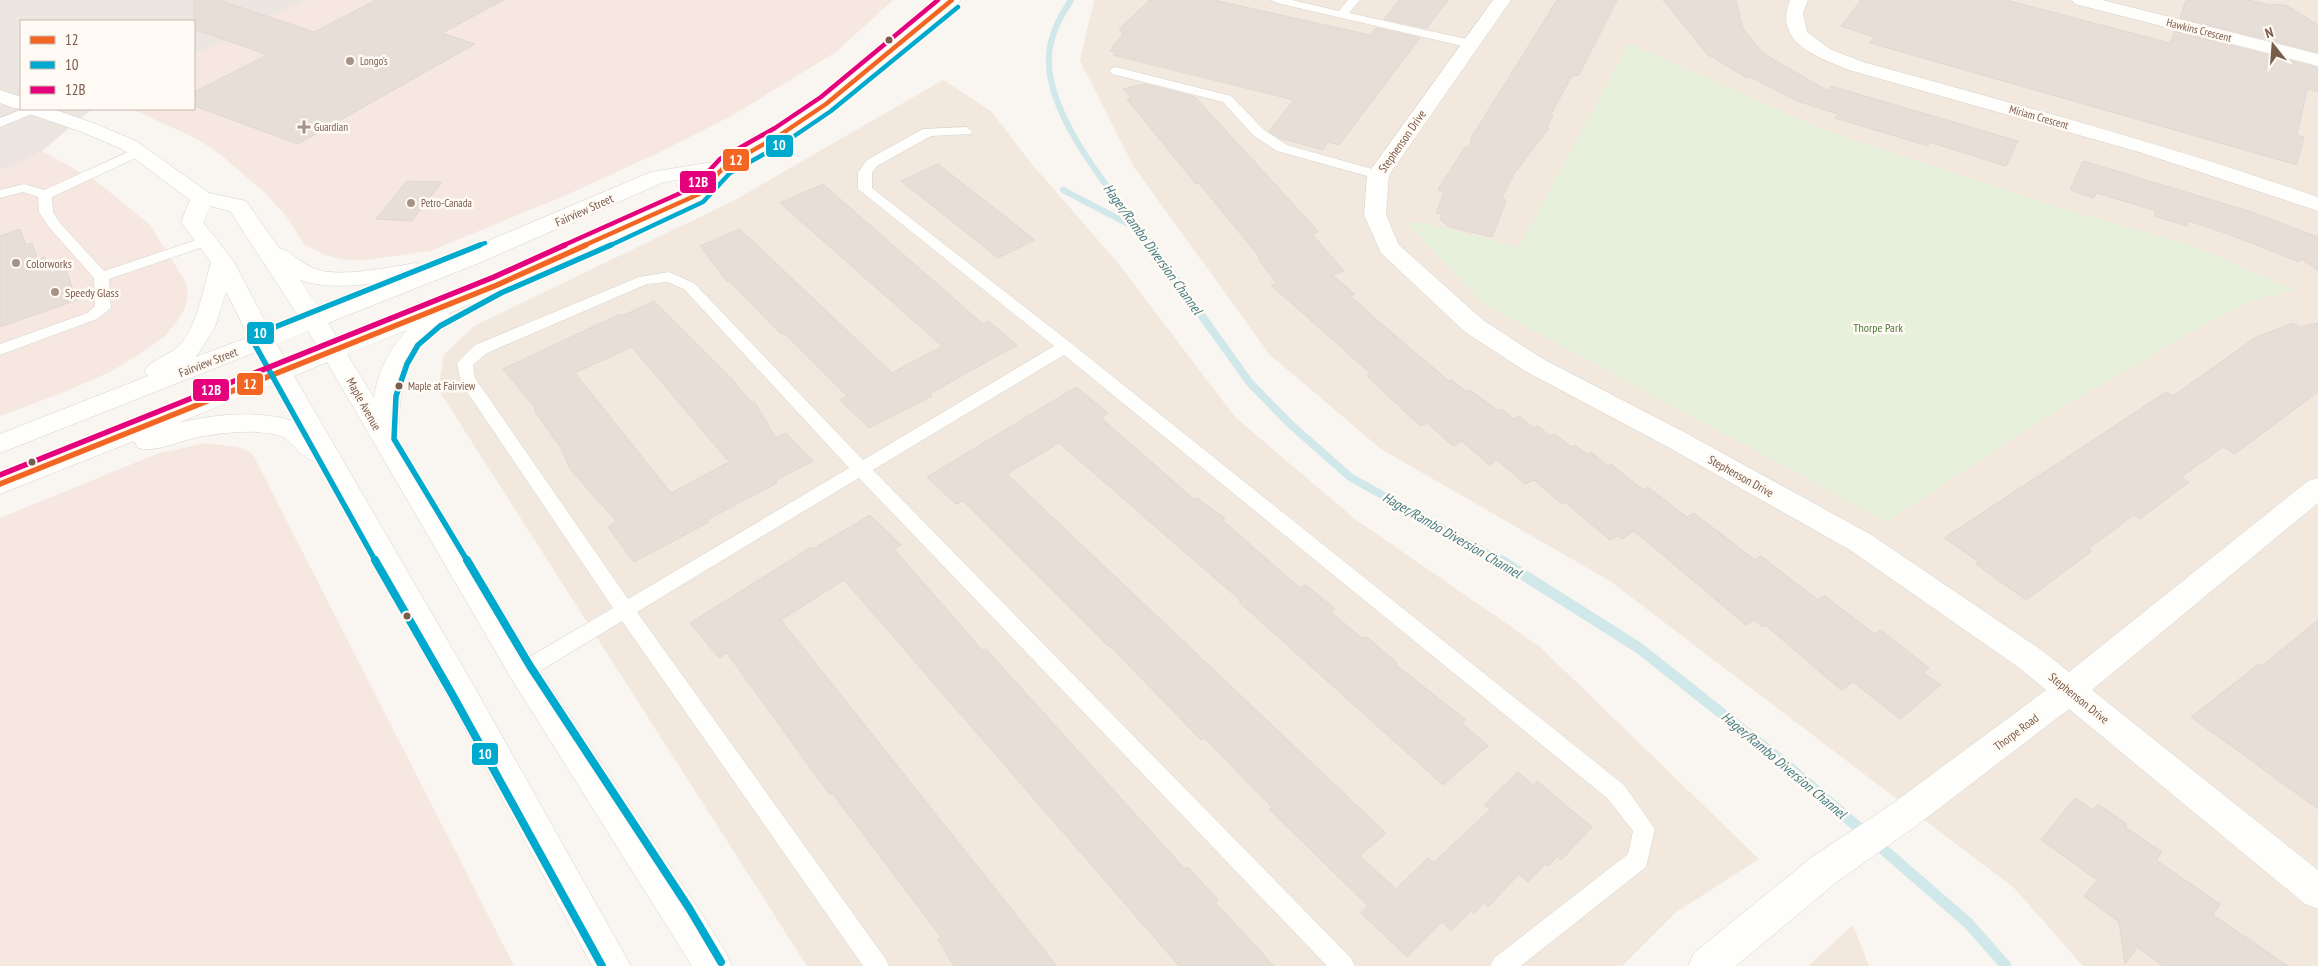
<svg xmlns="http://www.w3.org/2000/svg" width="2318" height="966" viewBox="0 0 2318 966" font-family="'PT Sans Narrow',sans-serif">
	<style>
		.residential { fill: #f2e8de }
		.commercial { fill: #f6e8e1 }
		.industrial { fill: #ede5e0 }
		.green { fill: #e7f0db }
		.lines { fill: none; stroke-linecap: round; stroke-linejoin: round }
		.stream-far2 { stroke: #d0e8ea; stroke-width: 6 }
		.stream-far1 { stroke: #d0e8ea; stroke-width: 8 }
		.stream { stroke: #d0e8ea; stroke-width: 11 }
		.building { fill: #e6ded7; stroke: #e2d8d2; fill-rule: evenodd }
		.service-casing { stroke: #d7d1cb; stroke-width: 1 }
		.minor-casing { stroke: #d7d1cb; stroke-width: 1 }
		.secondary-casing { stroke: #d9d2cb; stroke-width: 1 }
		.service { fill: #fefefd; fill-rule: evenodd }
		.minor { fill: #fefefd; fill-rule: evenodd }
		.secondary { fill: #fefefd; fill-rule: evenodd }
		.bus-1-far1-casing { stroke: #fffaf3; stroke-width: 7 }
		.bus-1-casing { stroke: #fffaf3; stroke-width: 9 }
		.bus-2-far2-casing { stroke: #fffaf3; stroke-width: 7 }
		.bus-2-far1-casing { stroke: #fffaf3; stroke-width: 9 }
		.bus-2-casing { stroke: #fffaf3; stroke-width: 11 }
		.bus-3-far1-casing { stroke: #fffaf3; stroke-width: 7 }
		.bus-3-casing { stroke: #fffaf3; stroke-width: 9 }
		.bus-1-far1 { stroke: #f26522; stroke-width: 4.5 }
		.bus-1 { stroke: #f26522; stroke-width: 5.5 }
		.bus-2-far2 { stroke: #00a9ce; stroke-width: 4.5 }
		.bus-2-far1 { stroke: #00a9ce; stroke-width: 5.5 }
		.bus-2 { stroke: #00a9ce; stroke-width: 8 }
		.bus-3-far1 { stroke: #e5007d; stroke-width: 4.5 }
		.bus-3 { stroke: #e5007d; stroke-width: 5.5 }
		.bus-dot { fill: #7a5c4d; stroke: #fffaf3; stroke-width: 2 }
		.poi-dot { fill: #a69286; stroke: #fffaf3; stroke-width: 2 }
		.labels { text-anchor: middle; dominant-baseline: central; stroke-width: 5; stroke-linejoin: round; paint-order: stroke }
		.far-street-label { font-size: 11px; fill: #7a5c4d; stroke: #fffaf3 }
		.far-poi-label { font-size: 11px; fill: #7a5c4d; stroke: #fffaf3; text-anchor: start }
		.bus-label { font-size: 11px; fill: #7a5c4d; stroke: #fffaf3; text-anchor: start }
		.street-label { font-size: 12px; fill: #7a5c4d; stroke: #fffaf3 }
		.poi-label { font-size: 12px; fill: #7a5c4d; stroke: #fffaf3; text-anchor: start }
		.park-label { font-size: 12px; fill: #537a41; stroke: #fffaf3 }
		.water-label { font-size: 14px; font-style: italic; fill: #437c86; stroke: #fffaf3 }
		.line-badge { stroke: #fffaf3; stroke-width: 2 }
		.badge-label { font-size: 14px; text-anchor: middle; font-weight: bold; fill: #fff }
	</style>
	<rect width="100%" height="100%" fill="#f9f5f0"/>
	<path class="residential" d="M 1094,0 L 2318,0 L 2318,966 L 2083,966 L 2014,888 L 1610,581 L 1381,449 L 1270,355 L 1134,167 L 1080,61 Z
		M 943,80 L 991,111 L 1030,162 L 1118,263 L 1235,417 L 1355,519 L 1539,646 L 1759,859 L 1675,913 L 1622,966 L 807,966 L 438,389 L 444,355 L 474,326 L 733,201 Z
		M 1853,925 L 1869,966 L 1808,966 Z"/>
	<path class="commercial" d="M 308,0 L 893,0 L 836,52 L 733,115 L 658,153 L 562,197 L 430,251 L 366,260 L 347,260 L 328,256 L 305,245 L 286,216 L 265,193 L 221,155 L 199,140 L 132,109 L 194,109 L 194,55 Z
		M 42,151 L 96,181 L 149,224 L 186,282 L 188,293 L 185,308 L 176,323 L 164,337 L 138,355 L 110,372 L 62,393 L 0,416 L 0,171 Z
		M 205,443 L 238,447 L 252,453 L 514,966 L 0,966 L 0,518 L 159,453 Z"/>
	<path class="industrial" d="M 0,0 L 308,0 L 194,55 L 194,21 L 21,21 L 21,109 L 92,109 L 42,151 L 0,171 Z"/>
	<path class="green" d="M 1629,43 L 1797,118 L 1855,141 L 2077,213 L 2194,246 L 2294,290 L 2249,302 L 2202,326 L 2043,419 L 1887,522 L 1484,304 L 1408,224 L 1420,222 L 1519,247 Z"/>
	<g class="lines">
		<path class="stream-far2" d="M 1071,0 C 1060,17 1050,35 1049,56 C 1045,117 1117,198 1152,246
			M 1063,190 L 1136,228"/>
		<path class="stream-far1" d="M 1151,245 L 1250,383 L 1290,424 L 1350,477 L 1502,562"/>
		<path class="stream" d="M 1500,560 L 1639,648 L 1783,762 L 1968,923 L 2006,966"/>
	</g>
	<path class="building" d="M 194,0 L 219,0 L 314,32 L 376,0 L 504,0 L 442,33 L 475,44 L 298,144 L 194,106 L 194,92 L 267,55 L 194,29 Z
		M 1150,0 L 1214,0 L 1370,35 L 1376,28 L 1420,38 L 1339,145 L 1328,142 L 1323,150 L 1280,138 L 1269,131 L 1294,100 L 1113,55 L 1116,52 L 1110,51 L 1114,47 L 1112,47 L 1123,35 L 1119,29 Z
		M 1399,0 L 1448,0 L 1427,28 L 1384,19 Z
		M 1557,0 L 1617,0 L 1579,75 L 1572,76 L 1551,114 L 1553,116 L 1547,126 L 1549,128 L 1514,174 L 1502,197 L 1506,201 L 1492,237 L 1449,227 L 1440,219 L 1442,214 L 1436,213 L 1444,192 L 1438,190 L 1465,147 L 1470,147 L 1471,138 Z
		M 1663,0 L 1736,0 L 1743,29 L 1764,54 L 1828,91 L 1831,86 L 2018,141 L 2006,166 L 1929,142 L 1928,146 L 1835,118 L 1838,114 L 1797,101 L 1751,77 L 1747,78 L 1707,54 Z
		M 1861,0 L 2006,0 L 2170,43 L 2175,31 L 2318,68 L 2318,92 L 2307,89 L 2297,135 L 2304,137 L 2297,165 L 1870,43 L 1874,37 L 1841,26 Z
		M 2186,0 L 2248,0 L 2271,5 L 2277,4 L 2288,6 L 2318,25 L 2318,52 L 2180,18 Z
		M 1144,84 L 1195,97 L 1319,232 L 1312,234 L 1344,271 L 1332,275 L 1355,294 L 1351,296 L 1377,320 L 1449,381 L 1452,380 L 1467,392 L 1470,390 L 1499,411 L 1502,409 L 1514,419 L 1519,416 L 1534,428 L 1538,426 L 1550,436 L 1555,434 L 1571,447 L 1575,445 L 1587,454 L 1591,452 L 1608,466 L 1611,464 L 1643,490 L 1648,487 L 1687,517 L 1694,513 L 1755,560 L 1761,556 L 1818,600 L 1825,596 L 1875,634 L 1881,630 L 1929,668 L 1924,673 L 1941,685 L 1900,719 L 1853,682 L 1841,690 L 1765,625 L 1763,627 L 1754,620 L 1746,625 L 1634,531 L 1622,539 L 1618,536 L 1610,540 L 1565,502 L 1562,504 L 1534,480 L 1525,484 L 1497,460 L 1489,465 L 1462,441 L 1453,446 L 1427,423 L 1420,426 L 1367,376 L 1371,374 L 1271,285 L 1277,284 L 1258,259 L 1260,258 L 1199,183 L 1196,184 L 1127,99 L 1131,98 L 1123,89 Z
		M 2083,161 L 2252,212 L 2318,237 L 2318,271 L 2301,259 L 2299,262 L 2228,234 L 2189,221 L 2187,226 L 2154,216 L 2156,211 L 2107,196 L 2096,193 L 2094,198 L 2070,190 Z
		M 938,164 L 1035,240 L 998,258 L 901,181 Z
		M 407,181 L 442,182 L 412,221 L 376,219 Z
		M 823,184 L 983,324 L 988,321 L 1017,345 L 929,394 L 932,396 L 869,428 L 840,400 L 847,396 L 784,333 L 781,334 L 729,281 L 727,282 L 700,246 L 740,229 L 892,373 L 942,346 L 780,203 Z
		M 20,229 L 26,245 L 32,243 L 38,259 L 45,257 L 51,273 L 65,268 L 77,300 L 0,327 L 0,236 Z
		M 654,301 L 731,378 L 751,402 L 754,401 L 776,438 L 786,433 L 813,461 L 776,480 L 777,483 L 707,520 L 709,522 L 634,562 L 608,527 L 616,521 L 570,469 L 562,450 L 534,410 L 536,409 L 503,369 L 620,314 L 622,316 ZM 632,347 L 729,462 L 671,493 L 575,373 Z
		M 2293,323 L 2300,327 L 2318,323 L 2318,392 L 2235,454 L 2223,447 L 2181,477 L 2189,482 L 2140,519 L 2134,515 L 2088,549 L 2092,551 L 2026,600 L 1976,564 L 1979,562 L 1944,538 L 2166,392 L 2173,396 L 2256,337 Z
		M 1076,387 L 1108,413 L 1101,418 L 1195,500 L 1197,498 L 1225,518 L 1222,520 L 1300,588 L 1306,585 L 1335,609 L 1331,612 L 1362,638 L 1367,637 L 1397,663 L 1395,664 L 1466,720 L 1462,723 L 1488,746 L 1443,785 L 1239,602 L 1241,601 L 1059,443 L 1007,474 L 1386,833 L 1360,856 L 1396,889 L 1428,858 L 1434,862 L 1491,809 L 1484,805 L 1518,772 L 1533,785 L 1537,781 L 1592,827 L 1561,860 L 1557,856 L 1549,866 L 1546,864 L 1528,882 L 1519,874 L 1488,907 L 1484,903 L 1474,913 L 1471,911 L 1451,931 L 1442,922 L 1407,957 L 1361,913 L 1368,906 L 1269,809 L 1272,807 L 1204,738 L 1201,740 L 1110,646 L 1109,647 L 963,501 L 956,504 L 927,477 Z
		M 870,515 L 901,545 L 894,549 L 983,651 L 986,649 L 1185,869 L 1188,867 L 1218,900 L 1215,902 L 1274,966 L 1179,966 L 844,580 L 781,620 L 1057,966 L 954,966 L 938,939 L 941,937 L 832,793 L 830,795 L 727,653 L 719,658 L 690,623 L 811,547 L 813,549 Z
		M 2318,620 L 2318,809 L 2191,717 L 2259,664 L 2262,666 Z
		M 2075,798 L 2093,810 L 2098,804 L 2127,824 L 2125,827 L 2162,852 L 2156,860 L 2220,904 L 2213,915 L 2288,966 L 2163,966 L 2137,947 L 2125,964 L 2119,922 L 2084,896 L 2097,880 L 2041,840 Z"/>
	<g class="lines">
		<g class="service-casing">
			<path id="service" d="M 1271,0 L 1292,0 L 1339,11 L 1348,0 L 1360,0 L 1349,13 L 1471,40 L 1477,44 L 1471,48 L 1277,3 Z
				M 1116,67 L 1231,96 L 1264,130 L 1287,145 L 1383,172 L 1385,175 L 1378,179 L 1277,151 L 1254,136 L 1223,102 L 1112,74 L 1110,71 L 1112,68 Z
				M 23,109 L 39,109 L 37,112 L 0,127 L 0,118 Z
				M 966,127 L 972,131 L 971,134 L 931,136 L 877,166 L 872,173 L 872,188 L 1071,343 L 1624,785 L 1655,829 L 1646,867 L 1521,966 L 1490,966 L 1494,958 L 1628,854 L 1633,831 L 1608,799 L 1064,355 L 873,470 L 1351,958 L 1355,966 L 1327,966 L 859,478 L 637,612 L 885,958 L 889,966 L 863,966 L 622,621 L 530,677 L 523,679 L 516,677 L 513,671 L 516,665 L 613,608 L 461,383 L 457,363 L 475,345 L 639,277 L 669,272 L 694,283 L 863,460 L 1054,346 L 858,189 L 858,173 L 867,160 L 923,129 ZM 667,282 L 684,289 L 849,468 L 628,599 L 475,378 L 473,365 L 487,353 L 647,284 Z
				M 137,148 L 144,152 L 142,155 L 52,197 L 53,212 L 60,223 L 104,271 L 202,238 L 212,238 L 214,241 L 212,244 L 109,279 L 111,308 L 97,319 L 0,355 L 0,344 L 87,313 L 95,306 L 94,278 L 48,226 L 39,212 L 38,197 L 23,192 L 0,198 L 0,190 L 24,184 L 44,190 Z"/>
		</g>
		<g class="minor-casing">
			<path id="minor" d="M 1493,0 L 1511,0 L 1389,175 L 1386,215 L 1399,245 L 1483,320 L 1543,359 L 1684,432 L 1870,534 L 2040,649 L 2069,672 L 2308,481 L 2318,478 L 2318,503 L 2092,690 L 2318,870 L 2318,909 L 2305,904 L 2069,709 L 1916,826 L 1838,881 L 1736,966 L 1688,966 L 1694,953 L 1812,857 L 1892,804 L 2046,690 L 2018,667 L 1850,550 L 1666,446 L 1525,371 L 1465,332 L 1381,253 L 1364,215 L 1367,175 Z
				M 1790,0 L 1808,0 L 1803,13 L 1807,32 L 1830,49 L 1863,62 C 2015,104 2168,145 2318,197 L 2318,211 L 2139,152 L 1849,70 C 1817,57 1773,43 1790,0 Z
				M 2072,0 L 2102,0 L 2318,54 L 2318,66 L 2075,4 Z"/>
		</g>
		<g class="secondary-casing">
			<path id="secondary" d="M 941,0 L 961,0 L 833,108 L 787,139 L 732,170 L 707,199 L 505,290 L 449,313 L 451,317 C 444,327 431,334 423,343 C 399,371 400,404 398,439 L 533,660 L 703,916 L 726,953 L 732,966 L 692,966 L 511,678 L 327,362 L 294,376 L 471,681 L 631,966 L 592,966 L 449,699 L 316,461 C 300,459 296,444 283,437 C 275,433 264,433 256,432 C 237,431 217,434 198,437 C 179,441 156,453 138,448 L 134,441 L 0,494 L 0,473 L 265,368 L 256,352 L 0,453 L 0,434 L 148,376 L 144,371 C 152,359 168,356 179,346 C 198,326 203,288 211,262 L 181,222 L 190,200 L 122,149 L 82,132 L 27,113 L 24,109 L 14,108 L 0,103 L 0,90 L 21,97 L 21,109 L 53,109 L 96,124 L 136,141 L 209,193 L 246,201 L 279,248 C 293,252 302,265 316,269 C 339,278 391,267 416,263 L 426,267 L 651,172 L 719,161 L 773,131 L 819,100 ZM 704,176 L 691,189 L 669,200 L 489,280 L 338,339 L 328,323 L 479,263 L 664,182 ZM 210,206 L 230,211 L 299,317 L 269,329 L 234,262 L 203,222 ZM 300,280 C 329,290 361,285 391,281 L 319,309 ZM 226,292 L 249,337 L 196,357 L 215,327 ZM 407,330 C 390,348 377,373 374,398 L 347,354 ZM 308,331 L 318,347 L 285,360 L 277,344 ZM 273,384 L 294,421 C 255,410 216,414 178,423 Z"/>
		</g>
		<use href="#service" class="service"/>
		<use href="#minor" class="minor"/>
		<use href="#secondary" class="secondary"/>
		<g class="bus-1-far1-casing">
			<path id="bus-1-far1" d="M 583,246 L 699,194 L 725,166 L 780,135 L 826,104 L 952,0"/>
		</g>
		<g class="bus-1-casing">
			<path id="bus-1" d="M 0,484 L 497,285 L 586,245"/>
		</g>
		<g class="bus-2-far2-casing">
			<path id="bus-2-far2" d="M 477,246 L 485,243
				M 609,246 L 703,202 L 730,173 L 784,143 L 831,111 L 958,7"/>
		</g>
		<g class="bus-2-far1-casing">
			<path id="bus-2-far1" d="M 376,562 L 254,343 L 255,337 L 260,333 L 480,245
				M 468,562 L 394,439 L 396,396 L 407,364 L 418,345 L 440,326 L 501,293 L 611,245"/>
		</g>
		<g class="bus-2-casing">
			<path id="bus-2" d="M 375,560 L 452,694 L 602,966
				M 467,560 L 530,666 L 689,908 L 721,962"/>
		</g>
		<g class="bus-3-far1-casing">
			<path id="bus-3-far1" d="M 562,246 L 694,187 L 720,159 L 775,128 L 821,97 L 938,0"/>
		</g>
		<g class="bus-3-casing">
			<path id="bus-3" d="M 0,475 L 494,277 L 565,245"/>
		</g>
		<use href="#bus-1-far1" class="bus-1-far1"/>
		<use href="#bus-1" class="bus-1"/>
		<use href="#bus-2-far2" class="bus-2-far2"/>
		<use href="#bus-2-far1" class="bus-2-far1"/>
		<use href="#bus-2" class="bus-2"/>
		<use href="#bus-3-far1" class="bus-3-far1"/>
		<use href="#bus-3" class="bus-3"/>
	</g>
	<g class="bus-dot">
		<circle cx="889" cy="40" r="4.5"/>
		<circle cx="399" cy="386" r="4.5"/>
		<circle cx="32" cy="462" r="4.5"/>
		<circle cx="407" cy="616" r="4.5"/>
	</g>
	<g class="poi-dot">
		<circle cx="350" cy="61" r="5"/>
		<path d="M301.5 119.5h5v5h5v5h-5v5h-5v-5h-5v-5h5z"/>
		<circle cx="411" cy="203" r="5"/>
		<circle cx="16" cy="263" r="5"/>
		<circle cx="55" cy="292" r="5"/>
	</g>
	<g class="labels">
		<g class="far-street-label">
			<text transform="translate(2199 30) rotate(14)">Hawkins Crescent</text>
			<text transform="translate(2039 117) rotate(16)">Miriam Crescent</text>
		</g>
		<g class="far-poi-label">
			<text x="360" y="61">Longo's</text>
			<text x="314" y="127">Guardian</text>
			<text x="421" y="203">Petro-Canada</text>
		</g>
		<g class="bus-label">
			<text x="408" y="386">Maple at Fairview</text>
		</g>
		<g class="street-label">
			<text transform="translate(1402 141) rotate(-55)">Stephenson Drive</text>
			<text transform="translate(584 210) rotate(-24)">Fairview Street</text>
			<text transform="translate(208 362) rotate(-21)">Fairview Street</text>
			<text transform="translate(364 404) rotate(61)">Maple Avenue</text>
			<text transform="translate(1741 476) rotate(29)">Stephenson Drive</text>
			<text transform="translate(2079 698) rotate(39)">Stephenson Drive</text>
			<text transform="translate(2016 732) rotate(-37)">Thorpe Road</text>
		</g>
		<g class="poi-label">
			<text x="26" y="263">Colorworks</text>
			<text x="65" y="292">Speedy Glass</text>
		</g>
		<g class="park-label">
			<text x="1878" y="327">Thorpe Park</text>
		</g>
		<g class="water-label">
			<text transform="translate(1153 249) rotate(54)">Hager/Rambo Diversion Channel</text>
			<text transform="translate(1452 535) rotate(30)">Hager/Rambo Diversion Channel</text>
			<text transform="translate(1784 765) rotate(40)">Hager/Rambo Diversion Channel</text>
		</g>
	</g>
	<g class="line-badge">
		<rect x="765" y="134" width="29" height="24" rx="5" fill="#00a9ce"/>
		<rect x="722" y="148" width="28" height="24" rx="5" fill="#f26522"/>
		<rect x="679" y="170" width="38" height="24" rx="5" fill="#e5007d"/>
		<rect x="246" y="321" width="29" height="24" rx="5" fill="#00a9ce"/>
		<rect x="236" y="372" width="28" height="24" rx="5" fill="#f26522"/>
		<rect x="192" y="378" width="38" height="24" rx="5" fill="#e5007d"/>
		<rect x="471" y="742" width="28" height="24" rx="5" fill="#00a9ce"/>
	</g>
	<g class="badge-label">
		<text x="779" y="150">10</text>
		<text x="736" y="165">12</text>
		<text x="698" y="187">12B</text>
		<text x="260" y="338">10</text>
		<text x="250" y="389">12</text>
		<text x="211" y="395">12B</text>
		<text x="485" y="759">10</text>
	</g>
	<rect x="20" y="20" width="175" height="90" fill="#fffaf3" stroke="#cabbb1"/>
	<rect x="30" y="36" width="25" height="8" fill="#f26522" stroke="#cabbb1"/>
	<text x="65" y="45" font-size="15" fill="#7a5c4d">12</text>
	<rect x="30" y="61" width="25" height="8" fill="#00a9ce" stroke="#cabbb1"/>
	<text x="65" y="70" font-size="15" fill="#7a5c4d">10</text>
	<rect x="30" y="86" width="25" height="8" fill="#e5007d" stroke="#cabbb1"/>
	<text x="65" y="95" font-size="15" fill="#7a5c4d">12B</text>
	<g transform="translate(2273 45) rotate(343)" stroke="#fffaf3" stroke-width="4" paint-order="stroke">
	<path d="M0-4L9 19L0 12L-9 19Z" fill="#7a5c4d"/>
	<text y="-8" font-size="14" font-weight="bold" text-anchor="middle" fill="#7a5c4d">N</text>
	</g>
</svg>
